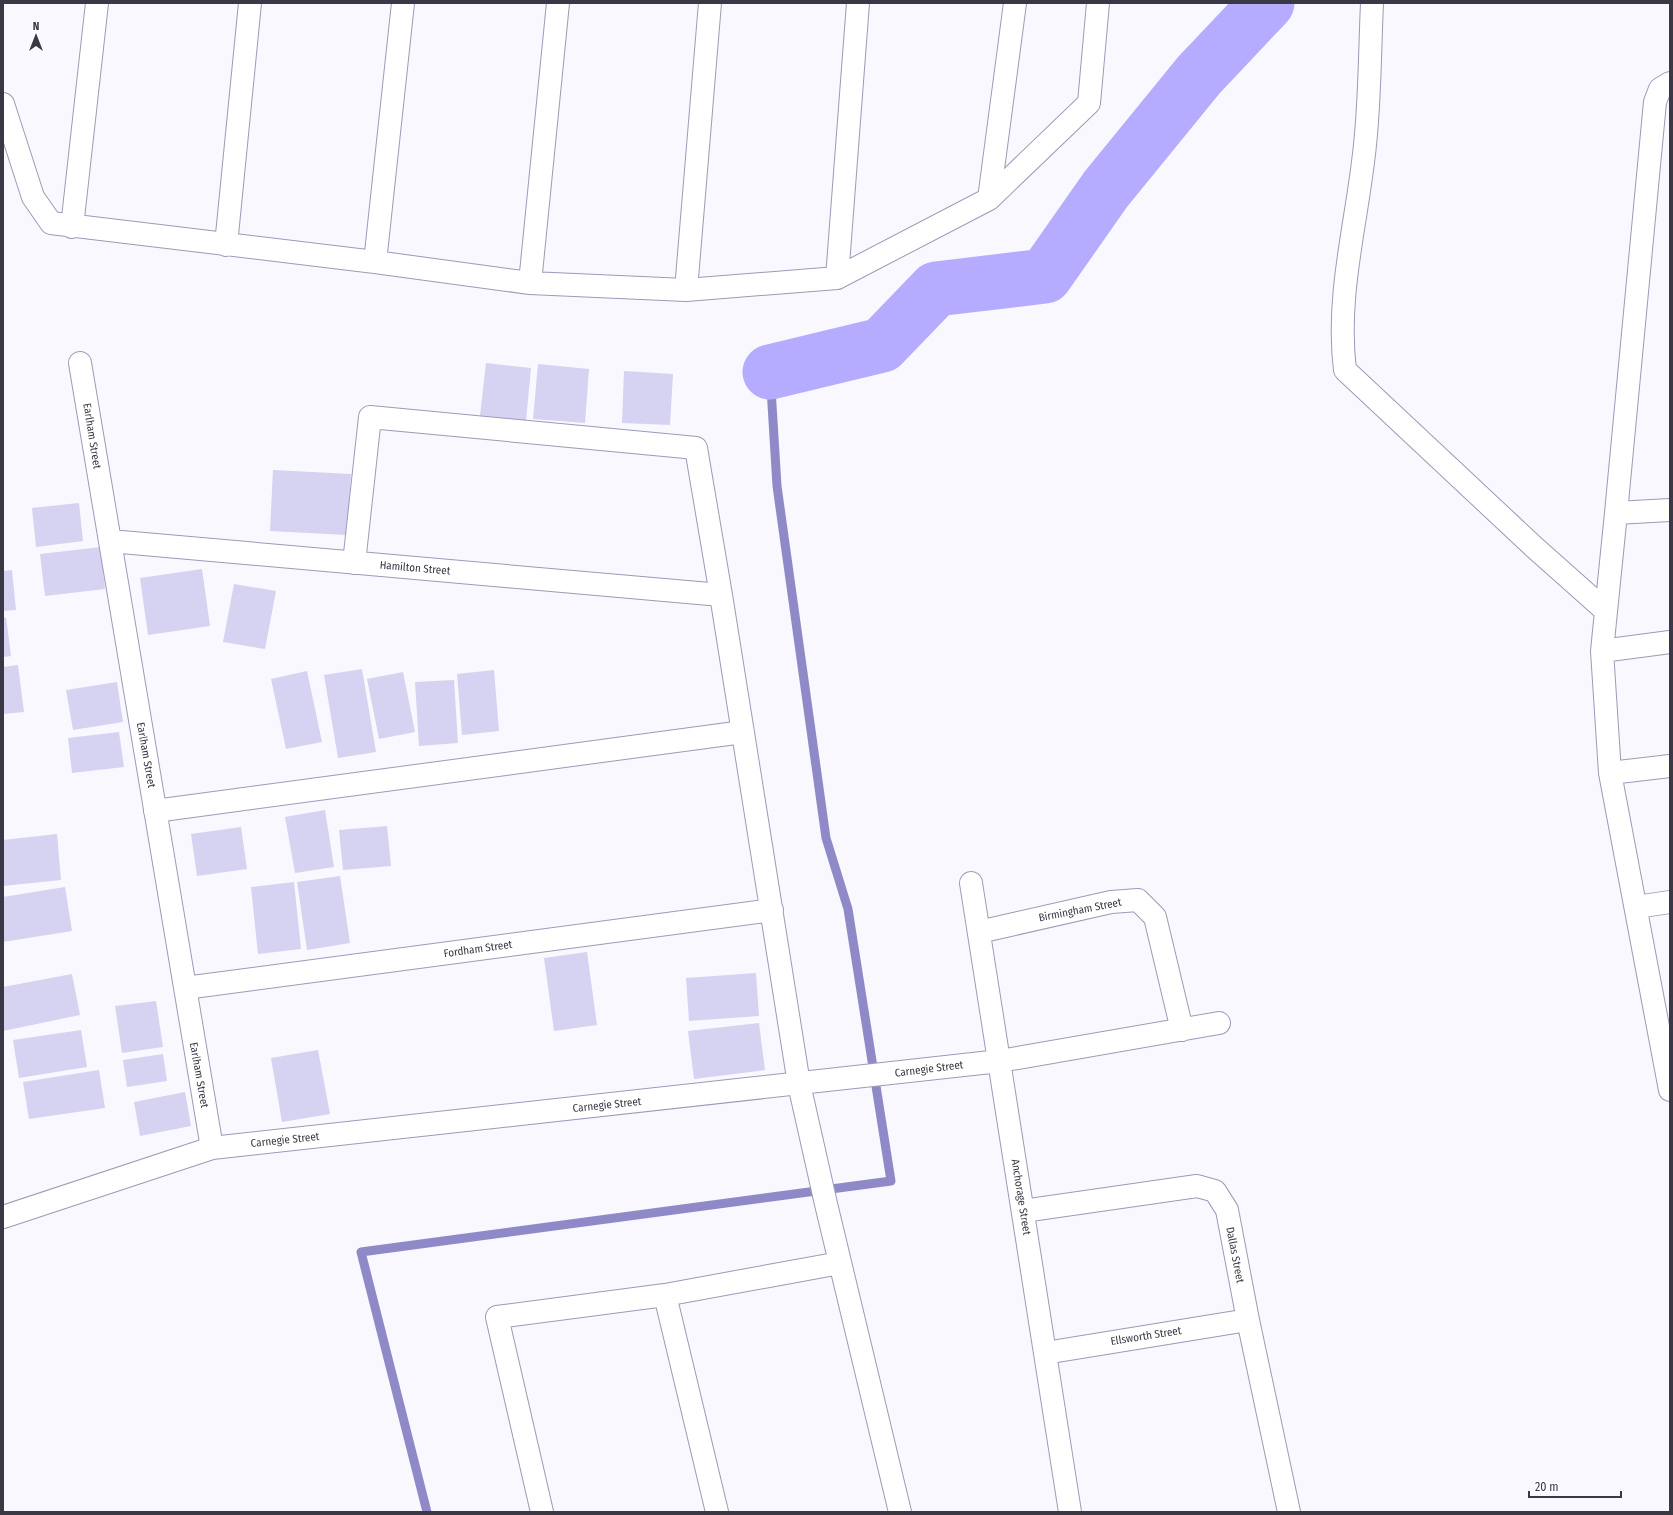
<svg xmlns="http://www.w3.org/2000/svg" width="1673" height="1515" viewBox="0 0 1673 1515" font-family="'Fira Sans Condensed',sans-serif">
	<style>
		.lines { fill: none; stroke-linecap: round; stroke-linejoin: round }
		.stream { stroke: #9089c7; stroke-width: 9 }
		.river { stroke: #b5acff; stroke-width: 55 }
		.building { fill: #d5d3f1 }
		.minor-casing { stroke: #9c9ab7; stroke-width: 24 }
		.minor { stroke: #fff; stroke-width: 22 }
		.labels { text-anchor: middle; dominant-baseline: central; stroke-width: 3; stroke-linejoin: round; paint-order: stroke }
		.street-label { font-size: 11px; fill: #393844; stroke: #fff }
	</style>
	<rect width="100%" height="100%" fill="#f8f8fe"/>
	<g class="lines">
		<path class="stream" d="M 427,1512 L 361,1252 L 891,1181 L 848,909 L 826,838 L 777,486 L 770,372"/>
		<path class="river" d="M 770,372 L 882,345 L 936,289 L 1045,276 L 1106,189 L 1199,75 L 1267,3"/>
	</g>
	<path class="building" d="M 486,363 L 531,368 L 526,421 L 480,416 Z
		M 538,364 L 589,369 L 585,423 L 533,419 Z
		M 624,371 L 673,374 L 670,425 L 622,423 Z
		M 273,470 L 351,474 L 347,535 L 270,531 Z
		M 79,503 L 83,541 L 36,547 L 32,508 Z
		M 101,547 L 105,589 L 45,596 L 40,554 Z
		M 202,569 L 210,626 L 148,635 L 140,578 Z
		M 12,570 L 16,610 L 3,611 L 3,571 Z
		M 234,584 L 276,591 L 265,649 L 223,642 Z
		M 6,617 L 11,656 L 3,657 L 3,618 Z
		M 18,665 L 24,712 L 3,714 L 3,667 Z
		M 362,669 L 376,752 L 338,758 L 324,675 Z
		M 494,670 L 499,731 L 462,735 L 457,674 Z
		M 307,671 L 322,742 L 286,749 L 271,679 Z
		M 403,672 L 415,732 L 379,739 L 367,679 Z
		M 454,680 L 458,743 L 419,746 L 415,682 Z
		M 117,682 L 123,722 L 73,730 L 66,690 Z
		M 119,732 L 124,767 L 72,773 L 68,738 Z
		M 325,810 L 334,867 L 295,873 L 285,817 Z
		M 387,826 L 391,866 L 343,870 L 339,830 Z
		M 241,827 L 247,869 L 197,876 L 191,834 Z
		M 57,834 L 61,880 L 3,886 L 3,840 Z
		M 340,876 L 350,943 L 307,950 L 297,882 Z
		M 294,882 L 301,949 L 258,954 L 251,887 Z
		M 65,887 L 72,931 L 3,942 L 3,897 Z
		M 587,952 L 597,1025 L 554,1031 L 544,958 Z
		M 756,973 L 759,1016 L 689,1021 L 686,978 Z
		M 72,974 L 80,1015 L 3,1031 L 3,987 Z
		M 156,1001 L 163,1047 L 122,1053 L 115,1006 Z
		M 759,1023 L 765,1070 L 694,1079 L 688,1031 Z
		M 81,1030 L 87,1067 L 19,1078 L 13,1040 Z
		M 318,1050 L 330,1114 L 282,1122 L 271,1058 Z
		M 163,1054 L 167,1081 L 127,1087 L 123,1060 Z
		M 99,1070 L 105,1108 L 29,1119 L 23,1082 Z
		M 185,1092 L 191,1126 L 140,1136 L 134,1102 Z"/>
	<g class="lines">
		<g class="minor-casing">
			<path id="minor" d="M 1372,3 C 1370,46 1370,90 1366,134 C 1360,212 1335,291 1345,370 L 1534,547 L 1606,611
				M 1670,83 L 1660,89 L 1655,102 L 1616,513 L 1670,510
				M 3,104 L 33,197 L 51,223 L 375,262 L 530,283 L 686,290 L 837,278 L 989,199 L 1089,103 L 1098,3
				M 989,199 L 1015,3
				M 72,227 L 97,3
				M 226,245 L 250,3
				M 375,262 L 403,3
				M 837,278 L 858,3
				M 530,283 L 558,3
				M 686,290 L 710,3
				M 80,363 L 212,1148
				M 1616,513 L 1602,651 L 1610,773 L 1670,1090
				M 110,541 L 721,595
				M 354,563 L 370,417 L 696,448 L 721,595 L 799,1084 L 826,1204 L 900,1512
				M 1602,651 L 1670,642
				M 1610,773 L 1670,766
				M 155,811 L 743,732
				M 971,883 L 1070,1512
				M 1636,907 L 1670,902
				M 979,932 L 1111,902 L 1138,900 L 1155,917 L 1182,1030
				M 185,988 L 772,910
				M 1023,1211 L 1197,1186 L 1215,1191 L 1227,1210 L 1248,1320 L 1289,1512
				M 3,1217 L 212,1148 L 1000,1061 L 1219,1023
				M 665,1295 L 717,1512
				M 1045,1353 L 1248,1320
				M 542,1512 L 497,1317 L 665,1295 L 840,1263"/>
		</g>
		<use href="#minor" class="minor"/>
	</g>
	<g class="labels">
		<g class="street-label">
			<text transform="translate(92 436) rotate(81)">Earlham Street</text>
			<text transform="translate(415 568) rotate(5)">Hamilton Street</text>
			<text transform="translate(146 755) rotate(80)">Earlham Street</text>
			<text transform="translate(1080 910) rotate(-11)">Birmingham Street</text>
			<text transform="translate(478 949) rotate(-8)">Fordham Street</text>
			<text transform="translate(929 1069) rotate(-7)">Carnegie Street</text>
			<text transform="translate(199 1075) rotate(80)">Earlham Street</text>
			<text transform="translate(607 1105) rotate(-6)">Carnegie Street</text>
			<text transform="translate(285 1140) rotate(-6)">Carnegie Street</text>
			<text transform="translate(1021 1197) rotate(81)">Anchorage Street</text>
			<text transform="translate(1235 1255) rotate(79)">Dallas Street</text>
			<text transform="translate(1146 1336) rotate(-9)">Ellsworth Street</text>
		</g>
	</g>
	<rect width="1673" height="1515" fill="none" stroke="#393844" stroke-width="8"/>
	<g transform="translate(36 36)" stroke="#ffffff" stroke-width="3" paint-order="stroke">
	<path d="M0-3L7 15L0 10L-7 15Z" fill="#393844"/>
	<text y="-6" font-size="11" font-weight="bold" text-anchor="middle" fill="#393844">N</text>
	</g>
	<path d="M1529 1491v6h92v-6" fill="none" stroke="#393844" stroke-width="2"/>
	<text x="1535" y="1491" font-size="12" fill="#393844" stroke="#ffffff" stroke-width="3" paint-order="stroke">20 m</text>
</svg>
